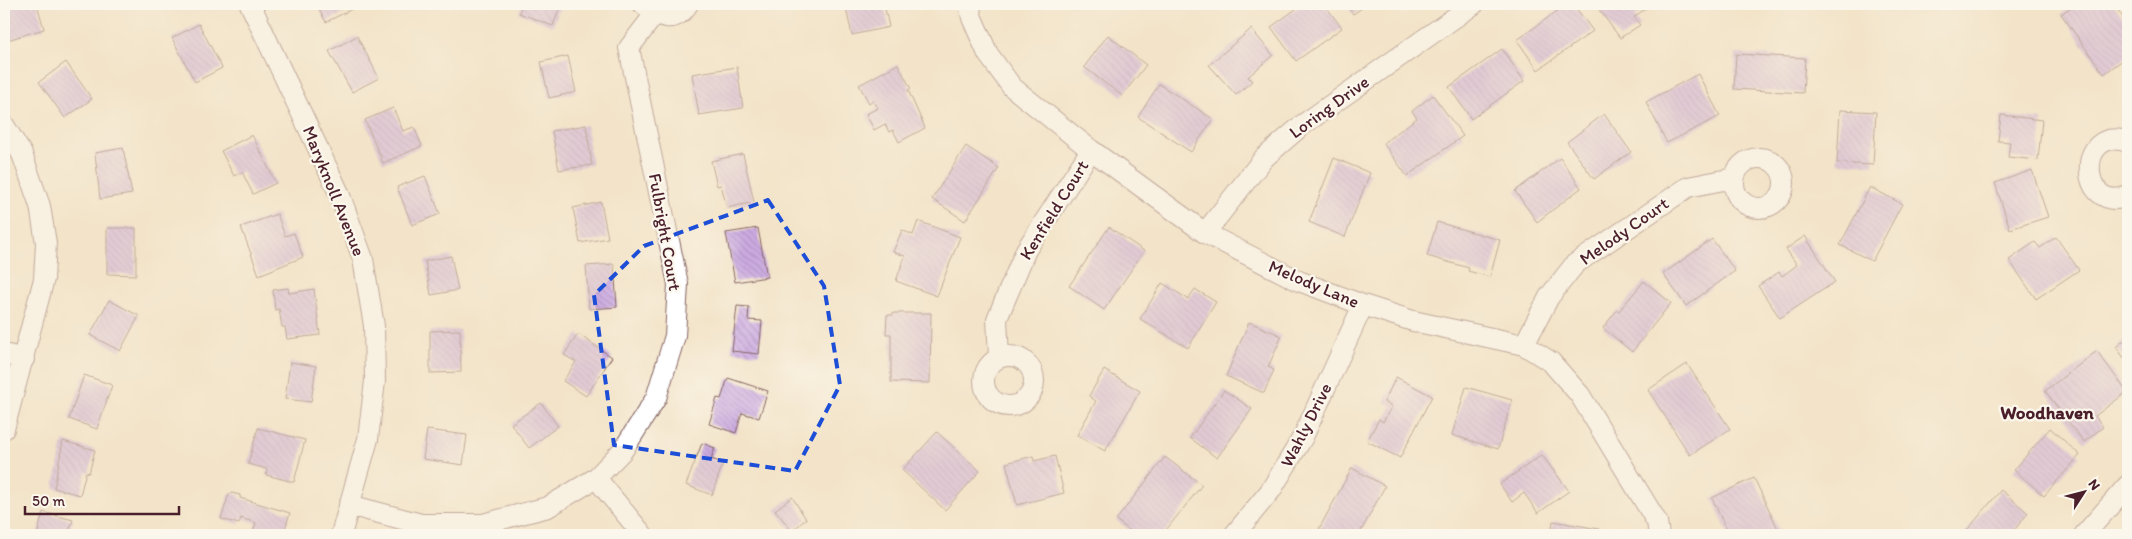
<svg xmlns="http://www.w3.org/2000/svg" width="2132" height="539" viewBox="0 0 2132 539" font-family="Itim,sans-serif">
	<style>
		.building { fill: url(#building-back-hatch) }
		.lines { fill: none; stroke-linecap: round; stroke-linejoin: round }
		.minor-casing { stroke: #856462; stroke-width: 22 }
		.minor { stroke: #fff; stroke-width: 20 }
		.marked { fill: none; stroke: #1d4ed8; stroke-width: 4; stroke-dasharray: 10 6; stroke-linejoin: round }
		.labels { text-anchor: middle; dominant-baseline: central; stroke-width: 4.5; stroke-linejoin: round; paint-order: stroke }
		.street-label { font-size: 18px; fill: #4a1f2b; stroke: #fbf7ec }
		.neighbourhood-label { font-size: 19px; font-weight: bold; fill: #4a1f2b; stroke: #fbf7ec }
	</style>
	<defs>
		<pattern id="building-back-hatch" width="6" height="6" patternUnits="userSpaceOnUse" patternTransform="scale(1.25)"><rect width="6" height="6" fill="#cdace3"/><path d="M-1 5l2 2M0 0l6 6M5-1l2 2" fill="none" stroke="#a88bb8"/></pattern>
	</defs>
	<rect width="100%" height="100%" fill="#fbf7ec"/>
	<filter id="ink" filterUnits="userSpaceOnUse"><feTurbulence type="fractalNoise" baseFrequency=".02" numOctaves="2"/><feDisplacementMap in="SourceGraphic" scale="10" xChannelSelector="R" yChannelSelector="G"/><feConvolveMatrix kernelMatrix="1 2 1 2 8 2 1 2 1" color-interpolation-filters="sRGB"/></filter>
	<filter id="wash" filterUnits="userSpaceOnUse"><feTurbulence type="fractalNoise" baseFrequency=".0096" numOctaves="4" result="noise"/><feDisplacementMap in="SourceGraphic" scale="20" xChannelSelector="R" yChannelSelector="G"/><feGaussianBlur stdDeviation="1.12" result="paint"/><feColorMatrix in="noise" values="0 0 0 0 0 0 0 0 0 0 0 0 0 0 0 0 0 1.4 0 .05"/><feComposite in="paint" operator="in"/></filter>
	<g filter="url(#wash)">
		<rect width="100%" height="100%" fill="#f3e4c9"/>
		<g id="blocks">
			<path class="building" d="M 4,4 L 37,4 L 44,29 L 4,41 L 4,29 L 6,28 Z
				M 316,4 L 352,4 L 354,8 L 326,22 Z
				M 522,4 L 561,4 L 553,26 L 519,13 Z
				M 845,4 L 884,4 L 889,27 L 852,35 Z
				M 1303,4 L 1324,4 L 1342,28 L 1296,61 L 1271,27 Z
				M 1345,4 L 1368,4 L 1353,14 Z
				M 1567,4 L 1573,4 L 1593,31 L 1538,70 L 1517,40 Z
				M 1595,4 L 1652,4 L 1634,17 L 1640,25 L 1620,38 Z
				M 2076,4 L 2113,4 L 2128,24 L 2128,56 L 2104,74 L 2061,14 Z
				M 199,24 L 222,68 L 195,82 L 172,38 Z
				M 1251,29 L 1273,55 L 1248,77 L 1252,81 L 1236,95 L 1209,65 Z
				M 1108,35 L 1146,65 L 1122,96 L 1084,67 Z
				M 357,36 L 379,78 L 352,92 L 329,51 Z
				M 1502,49 L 1524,81 L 1471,119 L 1449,87 Z
				M 1736,54 L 1805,58 L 1803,93 L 1734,89 Z
				M 568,56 L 576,92 L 549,98 L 541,62 Z
				M 66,62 L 92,99 L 65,118 L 39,82 Z
				M 898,64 L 911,89 L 908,90 L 925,128 L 899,142 L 893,130 L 889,132 L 885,124 L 874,130 L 866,114 L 878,108 L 873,100 L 869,103 L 859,85 Z
				M 737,67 L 743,108 L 699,115 L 692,74 Z
				M 1698,74 L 1720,116 L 1667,143 L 1646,102 Z
				M 1159,84 L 1213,119 L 1191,152 L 1138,117 Z
				M 1433,95 L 1463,136 L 1407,176 L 1383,143 L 1417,118 L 1412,111 Z
				M 393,108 L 403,131 L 414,127 L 422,146 L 383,163 L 365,120 Z
				M 1840,110 L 1876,112 L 1873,165 L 1837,163 Z
				M 1604,114 L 1631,152 L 1594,179 L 1567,142 Z
				M 2001,115 L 2042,120 L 2038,160 L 2008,157 L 2010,142 L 1998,141 Z
				M 586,125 L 592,165 L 559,170 L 552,131 Z
				M 252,135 L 276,183 L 253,194 L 242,172 L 234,176 L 221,151 Z
				M 966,146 L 999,168 L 965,221 L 932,199 Z
				M 123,148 L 132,194 L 100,199 L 95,153 Z
				M 743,154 L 754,202 L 727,208 L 721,185 L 717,186 L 711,161 Z
				M 1334,158 L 1370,173 L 1345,237 L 1309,222 Z
				M 1560,158 L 1581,188 L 1537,222 L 1515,191 Z
				M 2032,170 L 2048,217 L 2010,229 L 1995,183 Z
				M 425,176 L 440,214 L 412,225 L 397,187 Z
				M 1870,187 L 1902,204 L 1872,261 L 1840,245 Z
				M 601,202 L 608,238 L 580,243 L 573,208 Z
				M 277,214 L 285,236 L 294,233 L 303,257 L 259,275 L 241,227 Z
				M 918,221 L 960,237 L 937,296 L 896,281 L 905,256 L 893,252 L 902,230 L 913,235 Z
				M 1437,222 L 1500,240 L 1490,277 L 1468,271 L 1469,268 L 1427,256 Z
				M 1109,227 L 1144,251 L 1104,310 L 1069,286 Z
				M 107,228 L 136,228 L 136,275 L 107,274 Z
				M 758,228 L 767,277 L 735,282 L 726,233 Z
				M 1805,236 L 1835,282 L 1780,318 L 1758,286 L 1779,272 L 1782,276 L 1797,265 L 1786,249 Z
				M 2056,237 L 2079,270 L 2036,299 L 2009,260 L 2035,242 L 2040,248 Z
				M 1712,239 L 1735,271 L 1686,306 L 1663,274 Z
				M 451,256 L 458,290 L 431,295 L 425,261 Z
				M 614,264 L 617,307 L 589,309 L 586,266 Z
				M 1644,281 L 1671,303 L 1632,352 L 1603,328 L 1617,310 L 1619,311 Z
				M 1162,283 L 1188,299 L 1195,289 L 1216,302 L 1188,348 L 1140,319 Z
				M 288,288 L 289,293 L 314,289 L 320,335 L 287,339 L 285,327 L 282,327 L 279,309 L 275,310 L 273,290 Z
				M 109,300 L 139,316 L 120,351 L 90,335 Z
				M 737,306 L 749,307 L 748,320 L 762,321 L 759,354 L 732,351 Z
				M 893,313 L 931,313 L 930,383 L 891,382 L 891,334 L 886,334 L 887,315 L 893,315 Z
				M 1249,322 L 1282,336 L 1268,367 L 1274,370 L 1264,393 L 1226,376 Z
				M 460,330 L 461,372 L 430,373 L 430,331 Z
				M 578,334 L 612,357 L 586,396 L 563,381 L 576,362 L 564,355 Z
				M 2128,337 L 2128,363 L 2116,347 Z
				M 2097,351 L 2127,392 L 2095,416 L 2103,427 L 2084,442 L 2045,391 Z
				M 290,362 L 316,366 L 311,402 L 285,399 Z
				M 1687,364 L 1730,429 L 1690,455 L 1648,390 Z
				M 1104,370 L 1140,391 L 1105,451 L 1077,435 L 1096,401 L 1089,396 Z
				M 84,375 L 112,385 L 97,429 L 69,419 Z
				M 1396,377 L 1432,396 L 1400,458 L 1367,441 L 1379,419 L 1383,422 L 1392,406 L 1384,402 Z
				M 728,378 L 768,391 L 759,418 L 742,413 L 736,433 L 709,424 L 717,398 L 721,399 Z
				M 1466,387 L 1512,400 L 1498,449 L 1452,435 Z
				M 1224,390 L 1252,409 L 1217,458 L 1190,438 Z
				M 541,403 L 558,426 L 529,448 L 511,424 Z
				M 258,428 L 305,440 L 294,482 L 266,475 L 267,469 L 248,464 Z
				M 2050,428 L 2080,455 L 2044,496 L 2014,470 Z
				M 427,430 L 467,435 L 463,465 L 423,459 Z
				M 937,432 L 980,471 L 945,510 L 902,470 Z
				M 63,441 L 95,450 L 89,473 L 86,472 L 80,495 L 54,488 Z
				M 702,443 L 715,448 L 711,459 L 723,463 L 712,495 L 686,485 Z
				M 1542,455 L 1569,491 L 1538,513 L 1524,493 L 1512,502 L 1500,484 Z
				M 1033,456 L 1034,461 L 1055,456 L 1064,493 L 1017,505 L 1006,463 Z
				M 1165,457 L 1202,485 L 1162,535 L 1136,535 L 1116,520 Z
				M 1352,468 L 1385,486 L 1359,535 L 1331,535 L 1319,529 Z
				M 1754,478 L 1781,535 L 1729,535 L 1712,498 Z
				M 2001,490 L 2028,513 L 2011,534 L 2006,529 L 2000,535 L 1963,535 Z
				M 232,493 L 240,495 L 240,498 L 290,513 L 283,535 L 252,535 L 256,523 L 241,518 L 239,524 L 221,519 L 229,494 Z
				M 792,497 L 806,519 L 792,531 L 775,510 Z
				M 43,512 L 73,520 L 68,535 L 37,535 Z
				M 1553,521 L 1599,529 L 1598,535 L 1551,535 Z"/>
		</g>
	</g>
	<g filter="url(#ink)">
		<use href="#blocks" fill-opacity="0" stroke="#856462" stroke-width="1"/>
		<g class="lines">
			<g class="minor-casing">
				<path id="minor" d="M 250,4 L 339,193 L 363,259 L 374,326 L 375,381 L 368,439 L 341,535
					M 643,4 C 658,18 675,25 688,4
					M 969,4 L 972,18 L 988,54 L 1012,87 L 1091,150 L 1205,233 L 1299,281 L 1363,305 L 1413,321 L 1524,345 L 1551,362 L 1580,395 L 1657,522 L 1659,535
					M 4,125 L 22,154 L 40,206 L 46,243 L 44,279 L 4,429
					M 2128,142 C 2075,123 2079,216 2128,196
					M1734 183a25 25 0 1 1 50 0a25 25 0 1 1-50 0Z
					M 1205,233 L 1264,158 L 1301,126 L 1474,4
					M 1524,345 L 1549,297 L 1575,264 L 1688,187 L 1734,178
					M 4,354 L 24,359
					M984 381a25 25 0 1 1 50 0a25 25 0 1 1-50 0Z
					M 999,357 L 997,319 L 1026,250 L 1091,150
					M 596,478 L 643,535
					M 349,505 L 421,524 L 483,524 L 548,507 L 596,478 L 623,450 L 656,398 L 675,336 L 678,284 L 629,48 L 654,15
					M 1234,535 L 1271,490 L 1303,437 L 1363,305
					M 2084,535 L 2128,485"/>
			</g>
			<use href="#minor" class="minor"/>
		</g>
	</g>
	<path d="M0 0H2132V539H0ZM 768,200 L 824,286 L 840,385 L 795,471 L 614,445 L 594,295 L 644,246 Z" fill="#f3e4c9" fill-opacity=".55" fill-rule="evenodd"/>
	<path class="marked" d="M 768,200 L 824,286 L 840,385 L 795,471 L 614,445 L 594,295 L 644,246 Z"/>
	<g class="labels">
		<g class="street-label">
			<text transform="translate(1329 107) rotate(-36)">Loring Drive</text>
			<text transform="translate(334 191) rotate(68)">Maryknoll Avenue</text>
			<text transform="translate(1054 210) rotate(-58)">Kenfield Court</text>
			<text transform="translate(1624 231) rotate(-35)">Melody Court</text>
			<text transform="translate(665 232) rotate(80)">Fulbright Court</text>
			<text transform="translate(1314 284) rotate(23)">Melody Lane</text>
			<text transform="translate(1306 425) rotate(-63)">Wahly Drive</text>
		</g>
		<g class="neighbourhood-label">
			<text x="2047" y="412">Woodhaven</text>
		</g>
	</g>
	<rect width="2132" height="539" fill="none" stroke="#fbf7ec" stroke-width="20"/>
	<g transform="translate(2084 492) rotate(54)" stroke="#fbf7ec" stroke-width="4" paint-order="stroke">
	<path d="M0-4L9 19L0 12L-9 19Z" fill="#4a1f2b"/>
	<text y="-8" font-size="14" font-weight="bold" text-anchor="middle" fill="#4a1f2b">N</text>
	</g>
	<path d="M25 506v8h154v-8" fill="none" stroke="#4a1f2b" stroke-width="2.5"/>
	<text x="32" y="506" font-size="15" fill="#4a1f2b" stroke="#fbf7ec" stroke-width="4" paint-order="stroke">50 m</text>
</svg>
